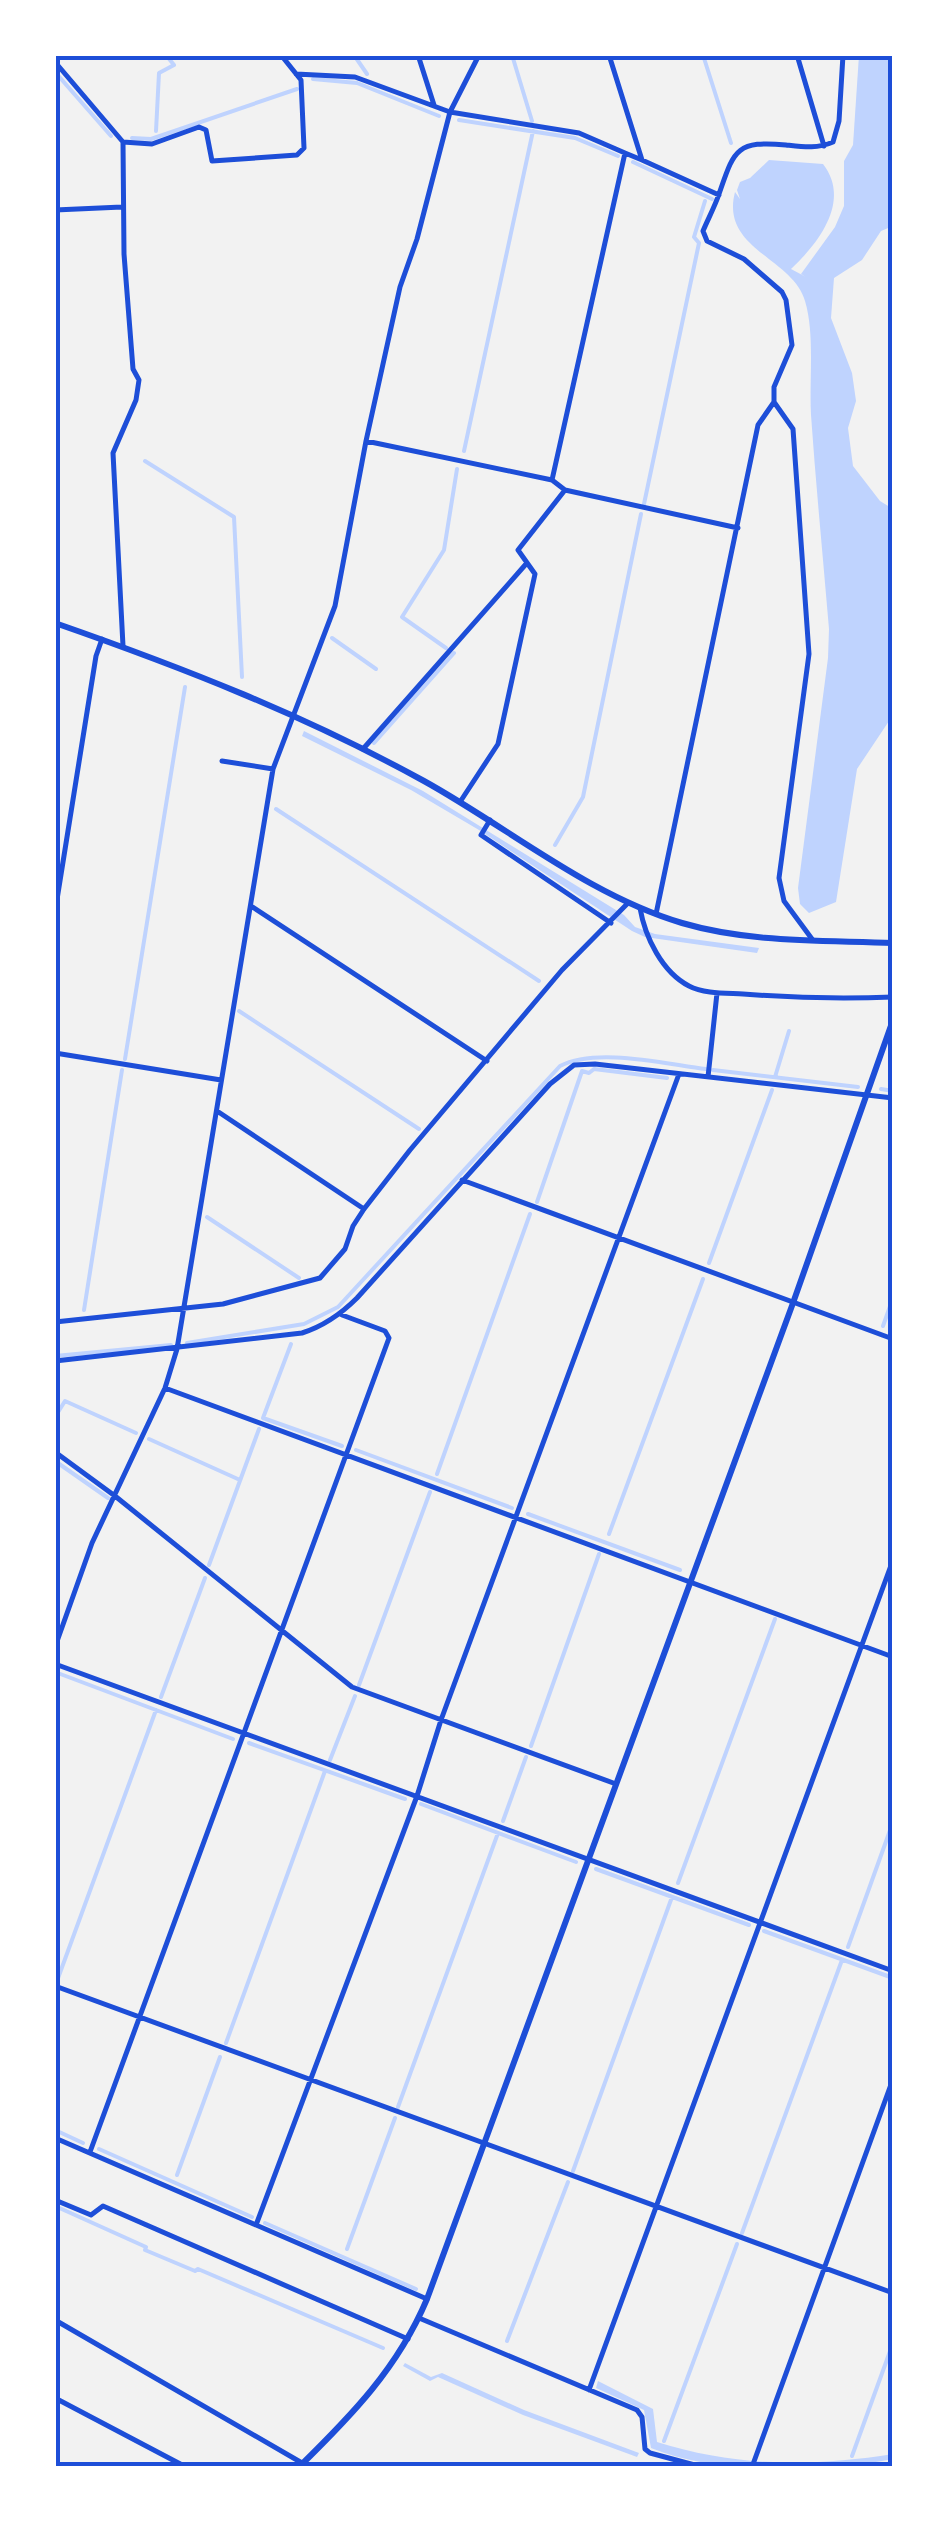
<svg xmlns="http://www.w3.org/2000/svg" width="948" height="2522" viewBox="0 0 948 2522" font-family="'PT Sans',sans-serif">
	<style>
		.water { fill: #bfd3fe }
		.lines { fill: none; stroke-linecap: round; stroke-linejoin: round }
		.stream { stroke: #bfd3fe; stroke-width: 4 }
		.minor { stroke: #1d4ed8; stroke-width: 5 }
		.secondary { stroke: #1d4ed8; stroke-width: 6 }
		.neatline { fill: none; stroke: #1d4ed8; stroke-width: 4 }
	</style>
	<rect width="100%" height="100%" fill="#f2f2f2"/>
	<path class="water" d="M 859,55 L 893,55 L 893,226 L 881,231 L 862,260 L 834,278 L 831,318 L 852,373 L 856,401 L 848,428 L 853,466 L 880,501 L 893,509 L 893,715 L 857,769 L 836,902 L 809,913 L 800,904 L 798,888 L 828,658 L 829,629 C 823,558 816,486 811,415 C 809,380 815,334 805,301 C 793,258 720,249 735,192 L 740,199 L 737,190 L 740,182 L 750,178 L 769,160 L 823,164 C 851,200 820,242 791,269 L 806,277 L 801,274 L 835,227 L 844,206 L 844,161 L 853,145 Z
		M 304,731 L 423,791 L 624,915 L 635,927 L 655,934 L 759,948 L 757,953 L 645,937 L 632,931 L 479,830 L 411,790 L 302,736 Z
		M 405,2363 L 431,2377 L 442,2373 L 524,2410 L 639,2453 L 637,2457 L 523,2415 L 438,2377 L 430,2381 L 403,2366 Z
		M 598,2381 L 653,2409 L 657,2442 C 736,2467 812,2467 893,2454 L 893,2459 C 820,2473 721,2476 651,2448 L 644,2410 L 596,2388 Z"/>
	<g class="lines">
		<path class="stream" d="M 354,55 L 367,74
			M 512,55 L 532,121
			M 703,55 L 731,143
			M 55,72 L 111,136
			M 313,79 L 357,83 L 439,116
			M 459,120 L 575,138 L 618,156
			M 156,131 L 159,73 L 174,65 L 166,55
			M 132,138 L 151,139 L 297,89
			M 633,162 L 712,199
			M 464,451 L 533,131
			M 145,461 L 234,517 L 242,677
			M 644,504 L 699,243 L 694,237 L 705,201
			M 332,638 L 376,669
			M 446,648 L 402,617 L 444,550 L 457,469
			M 374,743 L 454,653
			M 276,809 L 539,981
			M 555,845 L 583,797 L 641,514
			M 239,1011 L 419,1129
			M 125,1059 L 185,687
			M 713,1070 L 858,1087
			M 775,1077 L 789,1031
			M 881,1089 L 893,1091
			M 537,1202 L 582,1071 L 589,1073 L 594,1069 L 667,1078
			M 207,1217 L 299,1278
			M 709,1263 L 772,1090
			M 84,1310 L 122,1070
			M 883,1326 L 893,1298
			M 187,1343 L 304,1324 L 338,1307 L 560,1066 C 597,1047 665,1064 706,1069
			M 291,1344 L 263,1418 L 342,1446
			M 55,1356 L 171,1345
			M 55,1417 L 65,1401 L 136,1433
			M 149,1439 L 240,1480
			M 356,1450 L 512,1508
			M 55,1461 L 108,1498
			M 437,1474 L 530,1214
			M 528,1514 L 680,1570
			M 609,1534 L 703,1279
			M 209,1565 L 259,1429
			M 55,1672 L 233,1739
			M 359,1685 L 430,1492
			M 161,1697 L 205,1578
			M 249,1743 L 405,1799
			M 531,1746 L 599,1554
			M 330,1760 L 355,1696
			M 421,1804 L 576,1862
			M 503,1821 L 526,1757
			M 596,1869 L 749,1925
			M 678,1883 L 775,1619
			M 764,1931 L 893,1978
			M 848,1947 L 893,1822
			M 57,1981 L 156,1710
			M 226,2043 L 325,1771
			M 398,2107 L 498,1833
			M 55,2130 L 83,2143
			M 99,2149 L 252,2217
			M 573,2171 L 672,1897
			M 177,2175 L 220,2057
			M 55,2206 L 146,2247 L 145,2250 L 195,2271 L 198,2269 L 383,2348
			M 265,2223 L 416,2289
			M 742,2233 L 842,1960
			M 347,2249 L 395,2118
			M 507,2341 L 568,2182
			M 664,2441 L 737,2244
			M 852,2456 L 893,2343"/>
		<path class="minor" d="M 418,55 L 434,105
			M 797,55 L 824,146
			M 55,62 L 123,142 L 124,254 L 133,369 L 139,380 L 136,400 L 113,453 L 123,646
			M 296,74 L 355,77 L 450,112 L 579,133 L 625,153
			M 123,142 L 152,144 L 199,127 L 206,130 L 212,161 L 297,155 L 304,148 L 301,80 L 281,55
			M 642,160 L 719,195
			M 55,210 L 122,207
			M 774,402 L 793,429 L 809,654 L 779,878 L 784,901 L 812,939
			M 366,441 L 552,480 L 565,490 L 738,528
			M 552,480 L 625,153 L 642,160 L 609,55
			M 363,749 L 526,564
			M 222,761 L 273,769
			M 460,802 L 498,744 L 535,574 L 518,550 L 565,490
			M 490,820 L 481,835 L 611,923
			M 251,906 L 487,1061
			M 640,908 C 645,937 662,972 689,986 C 704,994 727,993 743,994 C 794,998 843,999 893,997
			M 55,912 L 96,656 L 102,639
			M 656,914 L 758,425 L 774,402 L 774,387 L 792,345 L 786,300 L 782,292 L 744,259 L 707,241 L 703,231 C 708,219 715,206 719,194 C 734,151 735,140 786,145 C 804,147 817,149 833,142 L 839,121 L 843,55
			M 55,1053 L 221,1080
			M 708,1077 L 717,993
			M 217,1111 L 364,1209
			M 462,1180 L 893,1339
			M 55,1322 L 223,1304 L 320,1278 L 345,1249 L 353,1226 L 364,1209 L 410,1150 L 562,970 L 628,903
			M 55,1361 L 302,1333 C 324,1326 340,1315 357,1298 L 550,1084 L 574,1065 L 595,1064 L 893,1098
			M 165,1388 L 893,1657
			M 55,1452 L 115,1496 L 352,1687 L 616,1784
			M 55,1647 L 92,1543 L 165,1388 L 177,1349 L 273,769 L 335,606 L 366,441 L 400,287 L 417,239 L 450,112 L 479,55
			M 55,1664 L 893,1971
			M 55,1986 L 893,2293
			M 55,2138 L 427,2299
			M 90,2152 L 389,1338 L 385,1331 L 342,1315
			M 55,2200 L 91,2215 L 103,2206 L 408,2339
			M 256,2225 L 417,1796 L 441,1720 L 679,1074
			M 419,2318 L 637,2410 L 642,2417 L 645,2449 L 650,2453 L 702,2467
			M 55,2320 L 309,2467
			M 589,2390 L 893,1560
			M 55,2398 L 186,2467
			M 752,2467 L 893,2079
			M 879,2467 L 893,2465"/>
		<path class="secondary" d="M 55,623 C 184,668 304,715 424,781 C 509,828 588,895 682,923 C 750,943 823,940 893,943
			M 299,2467 C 351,2416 398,2368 427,2299 L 793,1303 L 893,1020"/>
	</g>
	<rect width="948" height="2522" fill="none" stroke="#ffffff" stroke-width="115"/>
	<rect x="58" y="58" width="832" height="2406" class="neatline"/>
</svg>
